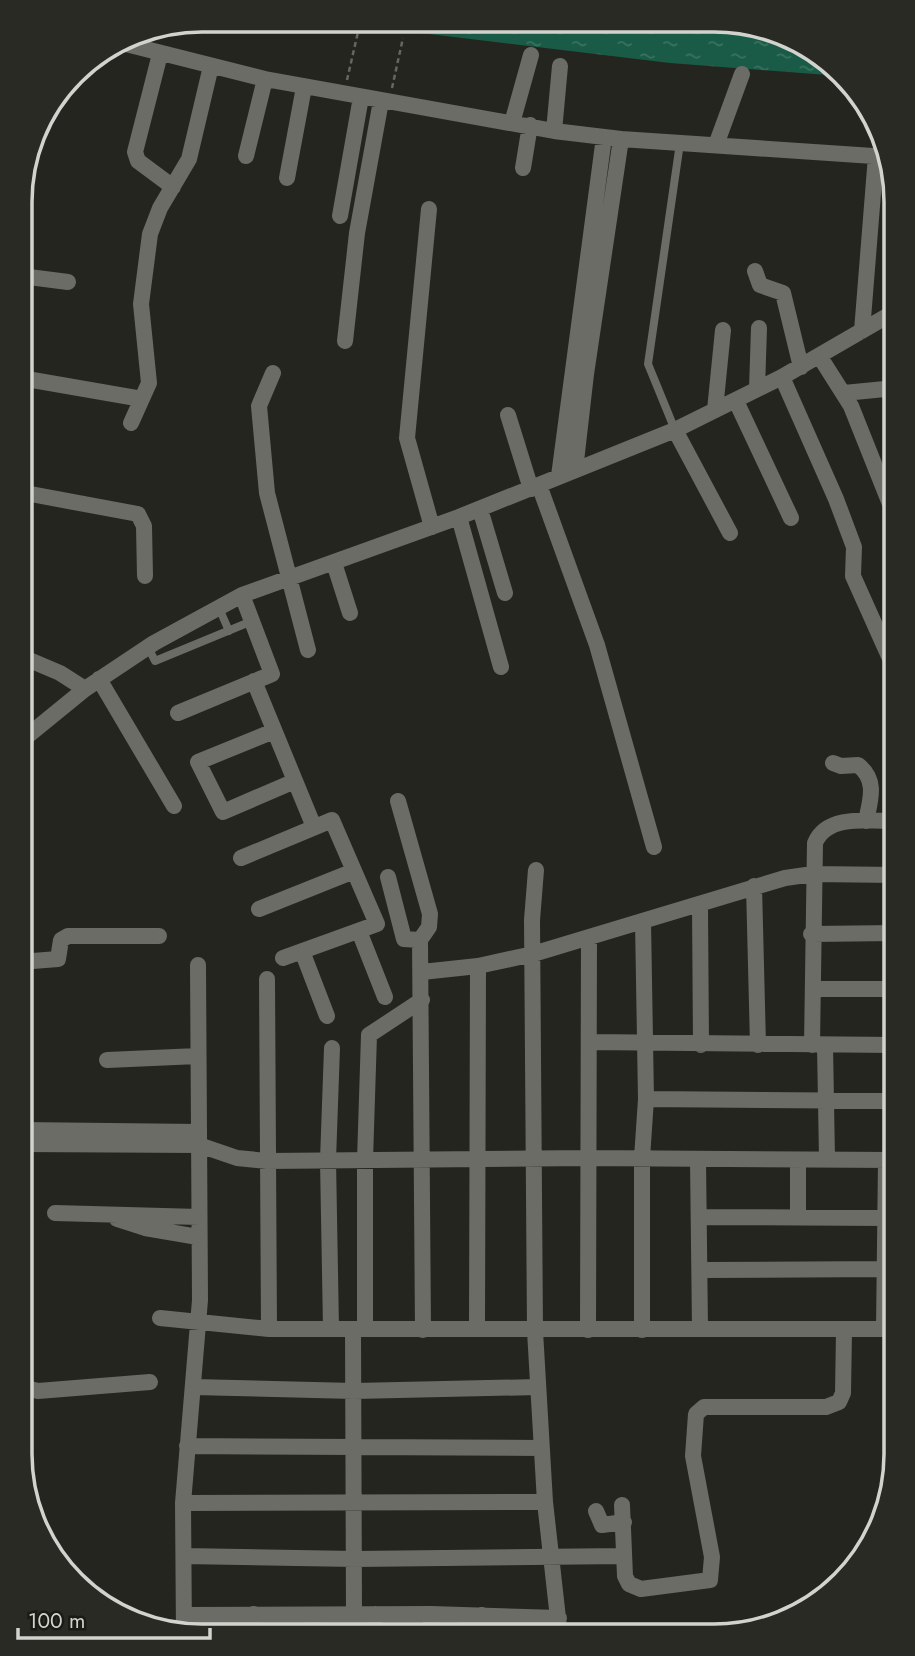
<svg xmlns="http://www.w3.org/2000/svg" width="915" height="1656" viewBox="0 0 915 1656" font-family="Jost,sans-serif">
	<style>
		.water { fill: url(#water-ripples) }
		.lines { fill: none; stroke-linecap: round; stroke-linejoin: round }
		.path { stroke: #656660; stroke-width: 2.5; stroke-dasharray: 5 3.5; stroke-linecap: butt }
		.service { stroke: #6b6c65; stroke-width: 8 }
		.minor { stroke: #6b6c65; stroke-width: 16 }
		.rim { fill: none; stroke: #d2d3cf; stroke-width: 3.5 }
	</style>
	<defs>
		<pattern id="water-ripples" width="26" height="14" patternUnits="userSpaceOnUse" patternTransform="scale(1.75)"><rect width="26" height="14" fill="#195b46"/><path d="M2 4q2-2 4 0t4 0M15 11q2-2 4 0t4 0" fill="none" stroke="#3a7260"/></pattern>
	</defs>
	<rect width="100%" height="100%" fill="#24251f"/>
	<path class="water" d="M 313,20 L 748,23 L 833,64 L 841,76 L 670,63 Z"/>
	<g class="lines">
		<path class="path" d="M 347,80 L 358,32
			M 392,88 L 403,38"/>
		<path class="service" d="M 675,430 L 648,364 L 680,143
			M 219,608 L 229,631
			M 148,647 L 155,661 L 252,621"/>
		<path class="minor" d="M 118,42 L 265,79 L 554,131 L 621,139 L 888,157
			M 160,54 L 135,152 L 138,161 L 173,187
			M 512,123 L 531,55
			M 554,131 L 560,66
			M 716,145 L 742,74
			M 246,156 L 265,79
			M 523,168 L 530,125
			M 287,178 L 304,87
			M 429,209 L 407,438 L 432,527
			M 340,216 L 361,97
			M 755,271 L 760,285 L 783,293 L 801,367
			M 21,276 L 68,282
			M 862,331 L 876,156
			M 345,341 L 357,233 L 381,101
			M 820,357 L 851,406 L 896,519
			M 273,373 L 259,406 L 267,493 L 308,650
			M 782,377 L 836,499 L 854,547 L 853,576 L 896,672
			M 21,378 L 142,399
			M 757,389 L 759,328
			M 844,393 L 885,389 L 896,392
			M 736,401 L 791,518
			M 715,410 L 723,330
			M 508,415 L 531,489
			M 131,423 L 149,383 L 141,304 L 150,234 L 160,208 L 189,159 L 211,66
			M 675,430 L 730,533
			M 575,470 L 586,374 L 621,139
			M 559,476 L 604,137
			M 539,485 L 597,645 L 654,847
			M 20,492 L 138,514 L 144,526 L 145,576
			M 480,509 L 505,593
			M 459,517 L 501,667
			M 334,563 L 350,613
			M 20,656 L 60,673 L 85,689
			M 99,679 L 174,806
			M 254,681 L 314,827
			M 178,713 L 272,674 L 242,595
			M 274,731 L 198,762 L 223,812 L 295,781
			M 20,742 L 85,689 L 154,643 L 242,595 L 459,517 L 675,430 L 782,377 L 896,311
			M 833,763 L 841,766 L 858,765 C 878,780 870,801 866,821
			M 398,801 L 430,914 L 429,927 L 420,940 L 423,1330
			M 241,858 L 332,820 L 377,924 L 283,958
			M 536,870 L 532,920 L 535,1331 L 545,1502 L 560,1636
			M 388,877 L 404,939 L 420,940
			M 754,886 L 758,1045
			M 700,906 L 701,1045
			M 259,909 L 354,871
			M 359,931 L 385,997
			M 811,934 L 896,933
			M 302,951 L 327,1016
			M 20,962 L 58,959 L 61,940 L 68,936 L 159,936
			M 422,972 L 478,966 L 533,954 L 785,878 L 813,874 L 896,875
			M 267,979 L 269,1329
			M 813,989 L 895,989
			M 20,1007 L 21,962
			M 590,1042 L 895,1045
			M 812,1045 L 815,843 C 827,814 869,821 896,821
			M 825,1045 L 827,1159
			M 107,1060 L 198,1056
			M 646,1099 L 895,1101
			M 20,1130 L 199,1132
			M 20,1144 L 199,1145 L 237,1158 L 267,1161 L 587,1158 L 895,1160
			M 698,1160 L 700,1329
			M 55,1213 L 199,1217
			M 700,1217 L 885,1218
			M 798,1217 L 798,1160
			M 117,1219 L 145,1228 L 198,1237
			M 702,1270 L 886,1269
			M 160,1318 L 269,1329 L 884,1329 L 886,1160
			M 331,1328 L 328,1160 L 332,1048
			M 365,1329 L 365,1160 L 369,1035 L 422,1000
			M 477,1329 L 478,966
			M 353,1330 L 354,1614
			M 588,1330 L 589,938
			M 642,1330 L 642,1158 L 646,1099 L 643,921
			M 19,1378 L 30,1389 L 38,1391 L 150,1382
			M 193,1387 L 354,1391 L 538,1387
			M 187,1446 L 542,1448
			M 183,1503 L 545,1502
			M 622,1505 L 625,1576 L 629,1584 L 641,1589 L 710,1580 L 712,1557 L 693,1456 L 696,1414 L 704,1407 L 826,1407 L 839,1402 L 843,1393 L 844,1331
			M 596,1511 L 602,1525 L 624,1522
			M 184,1556 L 355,1559 L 624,1556
			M 254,1614 L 255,1635
			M 184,1615 L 431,1614 L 559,1618
			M 313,1615 L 313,1636
			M 184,1635 L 183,1503 L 200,1300 L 198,965
			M 374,1636 L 375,1614
			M 431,1636 L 431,1614
			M 481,1636 L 482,1615"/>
	</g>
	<path d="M0 0H915V1656H0ZM202 32H714A170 170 0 0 1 884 202V1454A170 170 0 0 1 714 1624H202A170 170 0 0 1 32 1454V202A170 170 0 0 1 202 32Z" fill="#292a24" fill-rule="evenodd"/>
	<path class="rim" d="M202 32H714A170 170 0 0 1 884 202V1454A170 170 0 0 1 714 1624H202A170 170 0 0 1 32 1454V202A170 170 0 0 1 202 32Z"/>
	<path d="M18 1628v10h192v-10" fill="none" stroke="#d2d3cf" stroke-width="3.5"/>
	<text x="28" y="1628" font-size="21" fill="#d2d3cf" stroke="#1a1b15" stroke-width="5" paint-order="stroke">100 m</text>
</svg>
